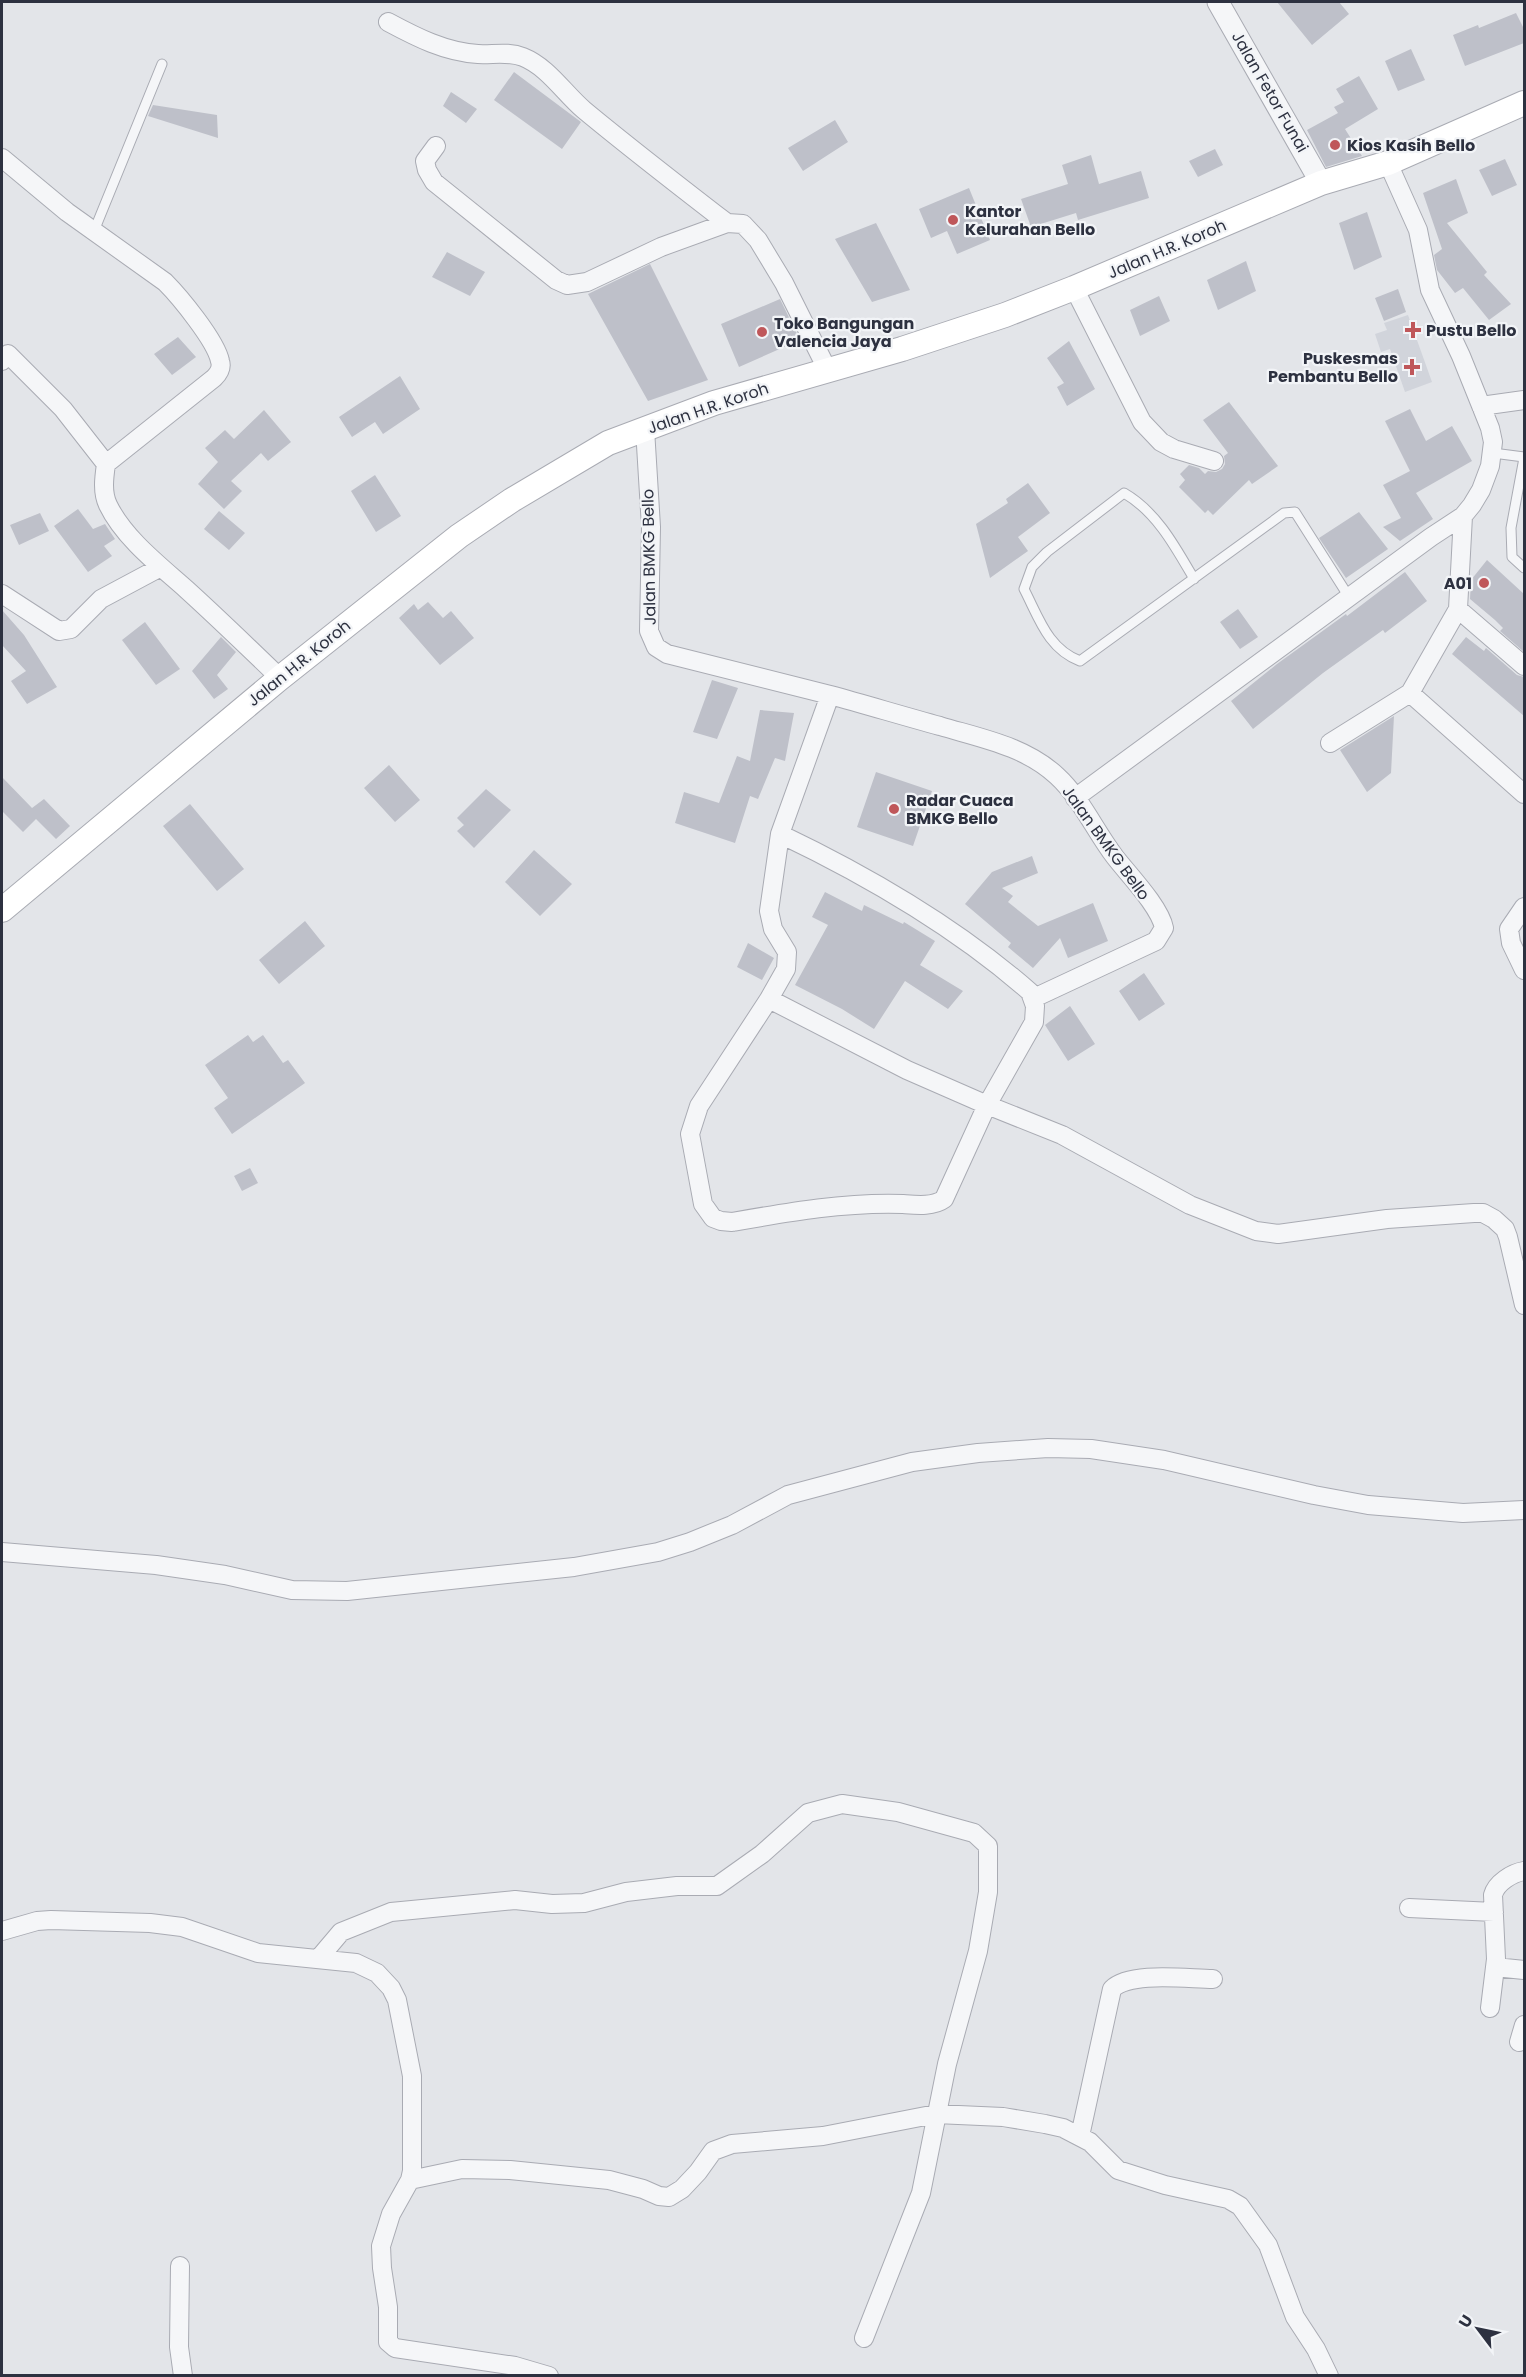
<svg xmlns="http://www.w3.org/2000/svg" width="1526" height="2377" viewBox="0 0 1526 2377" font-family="Poppins,sans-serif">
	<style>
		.built { fill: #d1d4db }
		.building { fill: #bec0c9 }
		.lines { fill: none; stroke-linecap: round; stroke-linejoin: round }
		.service-casing { stroke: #a9abb3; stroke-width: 11 }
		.minor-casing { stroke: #a9abb3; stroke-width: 20 }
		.tertiary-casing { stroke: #a9abb3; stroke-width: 23 }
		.secondary-casing { stroke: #a9abb3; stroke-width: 26 }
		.service { stroke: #f5f6f8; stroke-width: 9 }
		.minor { stroke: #f5f6f8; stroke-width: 18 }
		.tertiary { stroke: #f5f6f8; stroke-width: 21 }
		.secondary { stroke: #fff; stroke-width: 24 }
		.poi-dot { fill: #bf575a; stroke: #f2f4f7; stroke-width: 2 }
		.labels { text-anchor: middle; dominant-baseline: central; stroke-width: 4.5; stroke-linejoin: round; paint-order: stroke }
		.street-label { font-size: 16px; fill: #2d3140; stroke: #f2f4f7 }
		.poi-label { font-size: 16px; font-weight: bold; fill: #2d3140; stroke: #f2f4f7; text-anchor: start }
	</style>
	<rect width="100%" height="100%" fill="#e3e5e9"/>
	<path class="built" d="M 1408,315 L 1432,382 L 1405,392 L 1390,349 L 1381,352 L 1375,334 L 1387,330 L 1384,323 Z"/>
	<path class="building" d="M 1277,2 L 1339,2 L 1349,14 L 1312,45 Z
		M 1516,13 L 1524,29 L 1524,43 L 1465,66 L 1453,35 L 1478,25 L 1479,28 Z
		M 1411,49 L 1425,80 L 1398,91 L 1385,61 Z
		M 514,72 L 581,122 L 562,149 L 494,100 Z
		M 1359,76 L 1378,109 L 1345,129 L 1362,156 L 1326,167 L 1307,130 L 1338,113 L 1334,107 L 1344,102 L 1336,89 Z
		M 451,92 L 477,109 L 466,123 L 443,106 Z
		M 153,105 L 217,115 L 218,138 L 148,116 Z
		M 835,120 L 848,142 L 803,171 L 788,148 Z
		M 1215,149 L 1223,165 L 1198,177 L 1189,161 Z
		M 1091,155 L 1099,184 L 1141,171 L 1149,198 L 1078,220 L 1076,213 L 1031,227 L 1021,199 L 1068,184 L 1062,165 Z
		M 1505,159 L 1517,185 L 1492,196 L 1479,170 Z
		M 1456,179 L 1468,213 L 1447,223 L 1487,272 L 1484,275 L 1511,304 L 1489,320 L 1463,288 L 1455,293 L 1437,270 L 1434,255 L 1442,249 L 1423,193 Z
		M 969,188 L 990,240 L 957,254 L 947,231 L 931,238 L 919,209 Z
		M 1367,212 L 1382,257 L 1354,270 L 1339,223 Z
		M 876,223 L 910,290 L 872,302 L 835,239 Z
		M 447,252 L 485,272 L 470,296 L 432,277 Z
		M 1246,261 L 1256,291 L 1218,310 L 1207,280 Z
		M 650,264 L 708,380 L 648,401 L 588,294 Z
		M 1398,289 L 1406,312 L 1384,321 L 1375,298 Z
		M 1159,296 L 1170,321 L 1140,336 L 1130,310 Z
		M 780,299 L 800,340 L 739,367 L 721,324 Z
		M 178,337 L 196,357 L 172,375 L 154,354 Z
		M 1069,341 L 1095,389 L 1067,406 L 1057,387 L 1064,383 L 1047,358 Z
		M 400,376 L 420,409 L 383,434 L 375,422 L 352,437 L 339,417 Z
		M 1229,402 L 1278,466 L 1252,484 L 1249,480 L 1213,515 L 1208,510 L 1205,513 L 1179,487 L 1185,480 L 1180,474 L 1189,465 L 1199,468 L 1205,474 L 1208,471 L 1216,472 L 1222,469 L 1225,464 L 1224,456 L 1228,453 L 1203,420 Z
		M 1410,409 L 1426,441 L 1452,426 L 1472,461 L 1416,493 L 1433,519 L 1400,541 L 1383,527 L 1401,518 L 1383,485 L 1410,471 L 1385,421 Z
		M 264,410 L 291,442 L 268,461 L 261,453 L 231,481 L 242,491 L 224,509 L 198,484 L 218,462 L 205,448 L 225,430 L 234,439 Z
		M 375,475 L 401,516 L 376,532 L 351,491 Z
		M 1028,483 L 1050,513 L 1018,537 L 1028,551 L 990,578 L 976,524 L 1008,503 L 1006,499 Z
		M 78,509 L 93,529 L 105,524 L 115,539 L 104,546 L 112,556 L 88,572 L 54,526 Z
		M 219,511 L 245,533 L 229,550 L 204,529 Z
		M 1359,512 L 1388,549 L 1346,578 L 1319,538 Z
		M 40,513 L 49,531 L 19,545 L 10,525 Z
		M 1487,560 L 1524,594 L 1524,652 L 1500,631 L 1503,628 L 1495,620 L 1470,599 L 1471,580 Z
		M 1405,572 L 1427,601 L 1385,633 L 1383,630 L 1323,673 L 1253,729 L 1231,701 L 1277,664 L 1346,614 L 1347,616 Z
		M 428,602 L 443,618 L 451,611 L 474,638 L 440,665 L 399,618 L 414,604 L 418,610 Z
		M 1238,609 L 1258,637 L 1240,649 L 1220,622 Z
		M 2,610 L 24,635 L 57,687 L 27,704 L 11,681 L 26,671 L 2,645 Z
		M 145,622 L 180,669 L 156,685 L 122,640 Z
		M 221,637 L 236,652 L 217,675 L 228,689 L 214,699 L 192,671 Z
		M 1466,637 L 1484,651 L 1486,648 L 1517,675 L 1524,677 L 1524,716 L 1452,654 Z
		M 712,680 L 738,688 L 717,739 L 693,732 Z
		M 760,710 L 794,713 L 785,761 L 775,758 L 758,799 L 750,796 L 735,843 L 675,823 L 684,792 L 719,803 L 737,756 L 750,761 Z
		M 1394,716 L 1391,773 L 1367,792 L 1340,750 Z
		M 389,765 L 420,800 L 395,822 L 364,788 Z
		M 876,772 L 932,791 L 913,846 L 857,827 Z
		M 2,777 L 32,808 L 44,799 L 70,826 L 56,839 L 36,819 L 23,832 L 2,811 Z
		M 486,789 L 511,810 L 474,848 L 457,831 L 464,825 L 457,818 Z
		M 190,804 L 244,869 L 217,891 L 163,826 Z
		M 534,850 L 572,884 L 540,916 L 505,882 Z
		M 1032,856 L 1038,873 L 1002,888 L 1013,896 L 1008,902 L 1038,926 L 1093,903 L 1108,941 L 1068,958 L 1060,938 L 1033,968 L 1008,947 L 1011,943 L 965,904 L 992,872 Z
		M 825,892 L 862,911 L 864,905 L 903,924 L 904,922 L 935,941 L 920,965 L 963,991 L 948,1009 L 905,981 L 874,1029 L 842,1009 L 795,985 L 828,925 L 812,917 Z
		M 305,921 L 325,946 L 279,984 L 259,960 Z
		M 748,943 L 774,958 L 762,980 L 737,967 Z
		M 1144,973 L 1165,1004 L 1139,1021 L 1119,991 Z
		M 1070,1006 L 1095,1044 L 1068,1061 L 1045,1025 Z
		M 248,1035 L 253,1042 L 263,1035 L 283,1063 L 288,1060 L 305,1083 L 232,1134 L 214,1108 L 228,1098 L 205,1065 Z
		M 250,1168 L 258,1183 L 242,1191 L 234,1176 Z"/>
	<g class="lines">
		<g class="service-casing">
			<path id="service" d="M 94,231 L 162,64
				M 1493,453 L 1524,457
				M 1524,458 L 1511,528 L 1512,557 L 1524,568
				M 1194,579 C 1176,548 1157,512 1124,493 L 1047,552 L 1032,567 L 1024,589 C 1039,618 1048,649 1080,661 L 1284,513 L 1295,512 L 1349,597"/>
		</g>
		<g class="minor-casing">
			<path id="minor" d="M 388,22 C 416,37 445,52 478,54 C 492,55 508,51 523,57 C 548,67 564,93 584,110 C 631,149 679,186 727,223
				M 436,146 L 425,161 L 427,170 L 434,182 L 556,280 L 567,285 L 587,282 L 661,247 L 727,223 L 743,224 L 758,240 L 784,283 L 827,369
				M 2,158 L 67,212 L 165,282 C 180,297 216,341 220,361 C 222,367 219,373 214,378 L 106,464 L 63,409 L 8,354 L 2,361
				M 1074,288 L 1142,422 L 1161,442 L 1174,449 L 1214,461
				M 1481,406 L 1524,400
				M 645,429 L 651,527 L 649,631 L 656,647 L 667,654 L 830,695 L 780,834 L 769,911 L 773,929 L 787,952 L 786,969 L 769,999 L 699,1106 L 690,1134 L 703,1204 L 713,1218 L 721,1221 L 732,1222 C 789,1212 845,1202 903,1204 C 916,1205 933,1207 944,1199 L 987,1105 L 907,1070 L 769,999
				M 106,464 C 104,478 102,492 108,505 C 124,538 159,565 186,589 C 218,618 249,648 280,678
				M 2,594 L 59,631 L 71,629 L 101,599 L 159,568
				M 1458,609 L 1524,666
				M 1410,693 L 1524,794
				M 830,695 C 867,705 903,716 940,726 C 980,738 1025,746 1057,776 C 1081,798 1095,831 1115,857 C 1129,875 1160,907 1164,928 L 1156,941 L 1034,998
				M 1330,743 L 1410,693 L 1458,609 L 1463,516
				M 1075,798 L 1431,537 L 1463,516 L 1472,505 L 1481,490 L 1490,466 L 1493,442 L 1490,428 L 1461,356 L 1430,290 L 1418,230 L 1388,163
				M 780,834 C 868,876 956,927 1030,992 L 1035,1006 L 1034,1022 L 987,1105 L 1062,1135 L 1190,1205 L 1256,1231 L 1278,1234 L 1387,1219 L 1474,1213 L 1483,1213 L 1494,1219 L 1505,1229 L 1508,1237 L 1524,1305
				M 1524,907 L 1509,929 L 1511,943 L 1524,970
				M 2,1552 L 156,1565 L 225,1575 L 292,1590 L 347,1591 L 574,1567 L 658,1552 L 690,1542 L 732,1525 L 788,1495 L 912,1462 L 978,1453 L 1048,1448 L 1091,1449 L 1164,1460 L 1314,1495 L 1368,1505 L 1463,1513 L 1524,1510
				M 1409,1908 L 1494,1912
				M 2,1931 L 37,1921 L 51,1920 L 150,1923 L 182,1927 L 258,1953 L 356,1963 L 377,1973 L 391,1988 L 397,2000 L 412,2076 L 412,2171 L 410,2180 L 391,2214 L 381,2246 L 382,2268 L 388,2307 L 388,2342 L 395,2348 L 515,2366 L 549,2376
				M 319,1958 L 341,1932 L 391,1912 L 515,1900 L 552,1904 L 584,1903 L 626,1892 L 677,1886 L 717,1886 L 762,1854 L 808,1813 L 842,1804 L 898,1812 L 974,1833 L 988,1846 L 988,1892 L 978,1951 L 947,2064 L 921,2193 L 864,2338
				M 1495,1967 L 1524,1970
				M 1490,2008 L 1496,1959 L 1493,1895 C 1496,1883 1512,1873 1524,1871
				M 1519,2042 L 1524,2025
				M 1080,2136 L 1112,1989 C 1130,1971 1188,1979 1213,1979
				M 410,2180 L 462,2169 L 510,2170 L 609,2180 L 643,2189 L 659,2196 L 669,2197 L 682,2189 L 698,2172 L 713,2151 L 732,2144 L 823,2136 L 936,2114 L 1003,2117 L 1045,2124 L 1063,2128 L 1090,2142 L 1118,2170 L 1165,2185 L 1228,2199 L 1240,2206 L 1268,2245 L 1295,2317 L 1316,2349 L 1329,2376
				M 180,2266 L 179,2347 L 183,2376"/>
		</g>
		<g class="tertiary-casing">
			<path id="tertiary" d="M 1218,2 L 1321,183"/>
		</g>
		<g class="secondary-casing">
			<path id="secondary" d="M 2,910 L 280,678 L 459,536 L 512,500 L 608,443 L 714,403 L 902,349 L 1005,315 L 1074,288 L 1321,183 L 1388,163 L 1524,103"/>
		</g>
		<use href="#service" class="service"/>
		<use href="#minor" class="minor"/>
		<use href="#tertiary" class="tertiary"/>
		<use href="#secondary" class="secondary"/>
	</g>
	<g class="poi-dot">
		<circle cx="1335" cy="145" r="6"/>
		<circle cx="953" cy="220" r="6"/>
		<path d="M1410 321h6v6h6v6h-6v6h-6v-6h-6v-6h6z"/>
		<circle cx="762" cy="332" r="6"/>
		<path d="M1409 358h6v6h6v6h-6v6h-6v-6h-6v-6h6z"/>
		<circle cx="1484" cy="583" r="6"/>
		<circle cx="894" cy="809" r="6"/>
	</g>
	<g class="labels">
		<g class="street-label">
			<text transform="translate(1270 92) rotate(60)">Jalan Fetor Funai</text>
			<text transform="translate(1167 249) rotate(-23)">Jalan H.R. Koroh</text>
			<text transform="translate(708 408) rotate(-19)">Jalan H.R. Koroh</text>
			<text transform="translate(649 557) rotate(-91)">Jalan BMKG Bello</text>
			<text transform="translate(299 663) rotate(-39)">Jalan H.R. Koroh</text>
			<text transform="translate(1106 843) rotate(54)">Jalan BMKG Bello</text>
		</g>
		<g class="poi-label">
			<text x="1347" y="145">Kios Kasih Bello</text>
			<text x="965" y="211">Kantor<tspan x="965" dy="18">Kelurahan Bello</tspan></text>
			<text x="774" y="323">Toko Bangungan<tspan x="774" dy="18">Valencia Jaya</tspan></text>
			<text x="1426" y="330">Pustu Bello</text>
			<text x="1398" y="358" text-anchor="end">Puskesmas<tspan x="1398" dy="18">Pembantu Bello</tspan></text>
			<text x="1472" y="583" text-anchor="end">A01</text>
			<text x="906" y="800">Radar Cuaca<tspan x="906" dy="18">BMKG Bello</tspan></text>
		</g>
	</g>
	<rect width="1526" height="2377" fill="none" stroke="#2d3140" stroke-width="6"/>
	<g transform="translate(1478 2329) rotate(302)" stroke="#f2f4f7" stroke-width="4.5" paint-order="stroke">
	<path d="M0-4.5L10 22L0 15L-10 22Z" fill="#2d3140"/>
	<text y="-9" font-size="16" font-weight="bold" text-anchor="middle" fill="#2d3140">U</text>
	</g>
</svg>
